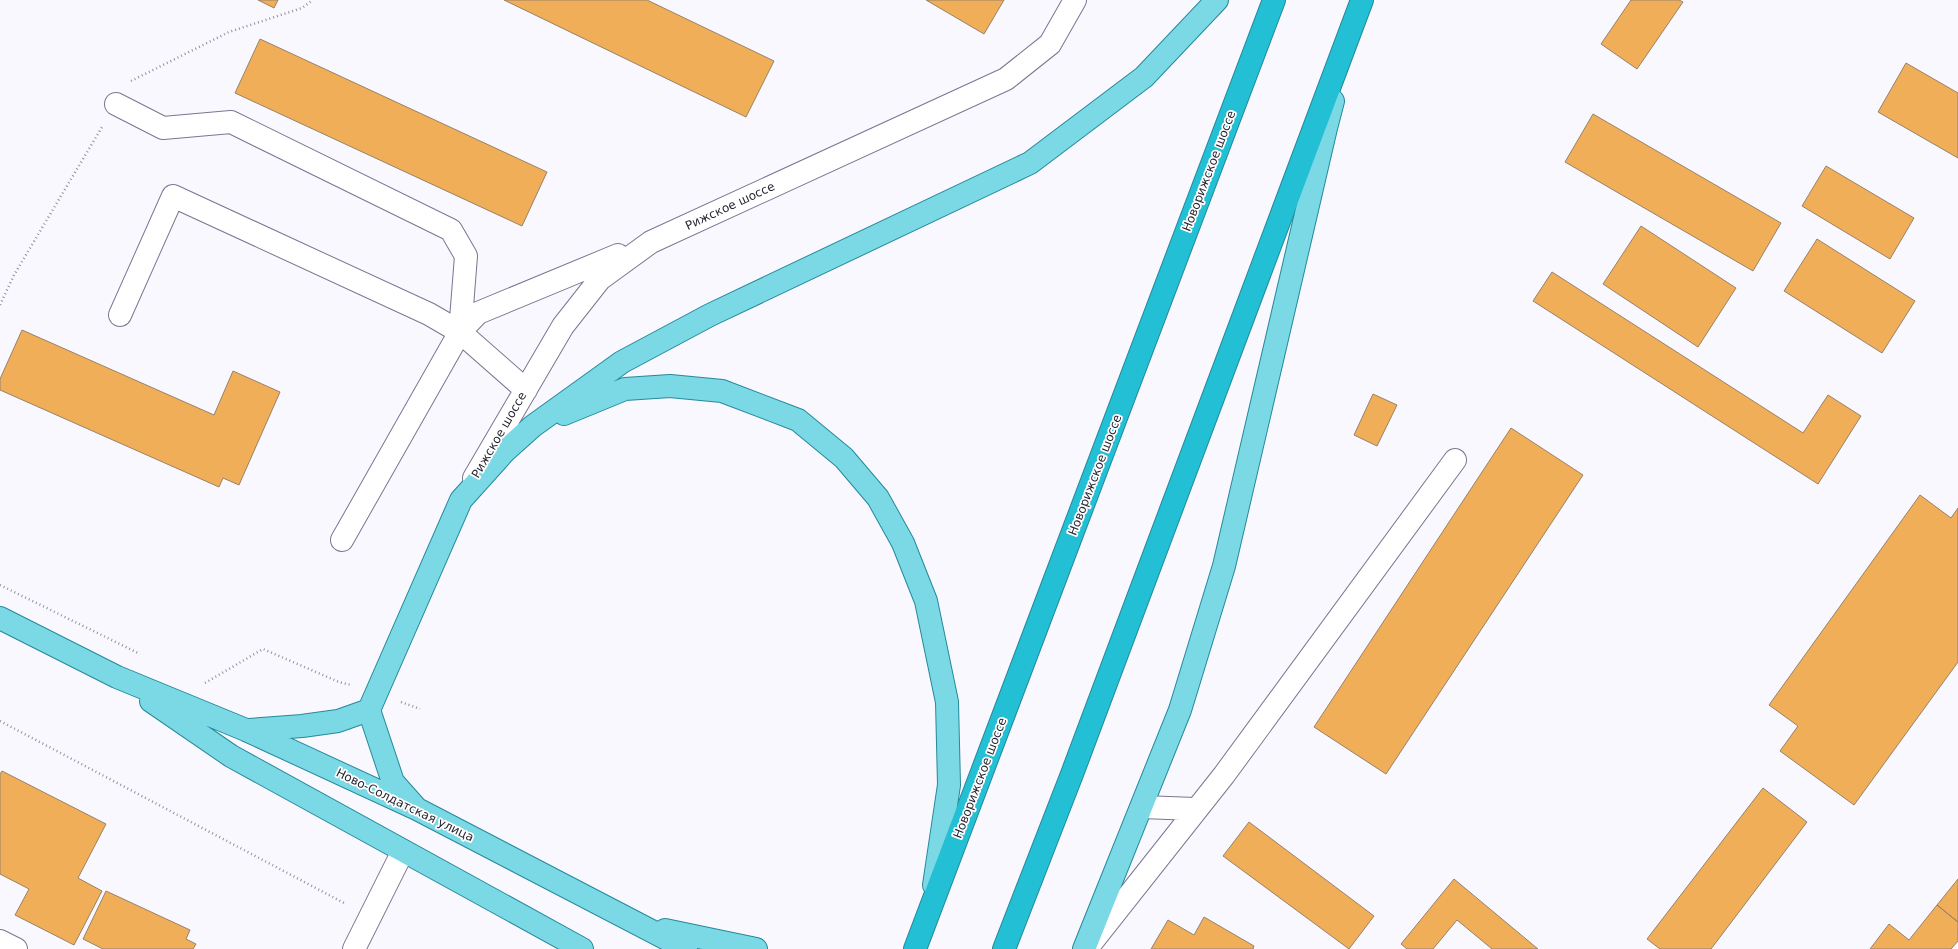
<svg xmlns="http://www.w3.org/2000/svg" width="1958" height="949" viewBox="0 0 1958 949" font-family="'DejaVu Sans',sans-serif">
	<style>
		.building { fill: #f1ae58; stroke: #978269 }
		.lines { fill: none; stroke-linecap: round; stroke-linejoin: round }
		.minor-casing { stroke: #7e7490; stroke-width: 24 }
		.major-casing { stroke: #25899b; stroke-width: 24 }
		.highway-casing { stroke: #25899b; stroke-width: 24 }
		.path { stroke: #94919a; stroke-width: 2.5; stroke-dasharray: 1 3; stroke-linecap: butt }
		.minor { stroke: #fff; stroke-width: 22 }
		.major { stroke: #7bd9e5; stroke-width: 22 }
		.highway { stroke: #23bfd4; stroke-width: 22 }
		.labels { text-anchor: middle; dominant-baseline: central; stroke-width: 3.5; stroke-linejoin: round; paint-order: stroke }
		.street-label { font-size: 12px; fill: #292531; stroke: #fff }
	</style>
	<rect width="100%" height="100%" fill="#faf8ff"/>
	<path class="building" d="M 258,0 L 278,0 L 274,8 Z
		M 504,0 L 647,0 L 774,61 L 746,117 Z
		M 926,0 L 1004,0 L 984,34 Z
		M 1631,0 L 1679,0 L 1683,2 L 1637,69 L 1601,44 Z
		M 260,39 L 547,172 L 522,226 L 235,93 Z
		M 1906,63 L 1958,93 L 1958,158 L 1878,112 Z
		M 1593,114 L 1781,223 L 1753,271 L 1565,162 Z
		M 1826,166 L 1914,218 L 1890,259 L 1802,206 Z
		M 1641,226 L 1736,288 L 1698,347 L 1603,284 Z
		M 1817,239 L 1915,301 L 1882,353 L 1784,291 Z
		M 1552,272 L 1803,433 L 1828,395 L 1861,416 L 1818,484 L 1533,301 Z
		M 22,330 L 214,415 L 233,371 L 280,392 L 239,485 L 223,478 L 219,487 L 0,390 L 0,379 Z
		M 1373,394 L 1397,405 L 1377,446 L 1354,435 Z
		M 1511,428 L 1583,475 L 1386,774 L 1314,727 Z
		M 1920,495 L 1951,518 L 1958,508 L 1958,662 L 1854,805 L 1780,751 L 1798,726 L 1769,705 Z
		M 2,771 L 106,824 L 78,878 L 102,891 L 74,945 L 15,915 L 29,889 L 0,874 L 0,774 Z
		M 1763,788 L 1807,822 L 1711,949 L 1660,949 L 1647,939 Z
		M 1249,822 L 1374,916 L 1349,949 L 1223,856 Z
		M 1454,879 L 1538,949 L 1492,949 L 1457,920 L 1433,949 L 1407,949 L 1401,944 Z
		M 1958,879 L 1958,922 L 1937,905 Z
		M 106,891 L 190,930 L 186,939 L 196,944 L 193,949 L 103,949 L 83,939 Z
		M 1937,905 L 1958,922 L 1958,941 L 1951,949 L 1870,949 L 1889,924 L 1909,940 Z
		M 1204,917 L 1254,946 L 1253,949 L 1151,949 L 1168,920 L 1194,935 Z"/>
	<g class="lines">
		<g class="minor-casing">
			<path id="minor" d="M 116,104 L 163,128 L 231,122 L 451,230 L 466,256 L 460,332
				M 120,315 L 173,196 L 429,314 L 460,332 L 526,390
				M 474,478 L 563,326 L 600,279 L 651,242 L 1006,79 L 1050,44 L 1075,0
				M 342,540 L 460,332 L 478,313 L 618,255
				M 1142,807 L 1195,809
				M 0,941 L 16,949
				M 1088,947 L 1224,775 L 1455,460
				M 354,949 L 403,851"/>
		</g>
		<g class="major-casing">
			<path id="major" d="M 564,414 L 625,389 L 670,386 L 722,391 L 798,420 L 844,458 L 878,498 L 903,543 L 926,601 L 947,702 L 949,785 L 934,885
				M 0,618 L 117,677 L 246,730 L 417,809 L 686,949
				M 151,701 L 231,756 L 582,949
				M 249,730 L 302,726 L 338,721 L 369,710
				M 417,809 L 393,782 L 369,710 L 461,500 L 505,451 L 533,426 L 622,362 L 710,315 L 1030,163 L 1144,77 L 1217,0
				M 665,930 L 756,949
				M 1084,949 L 1180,710 L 1224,566 L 1326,128 L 1333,101"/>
		</g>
		<g class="highway-casing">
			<path id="highway" d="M 915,949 L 1274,0
				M 1004,949 L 1072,774 L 1362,0"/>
		</g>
		<path class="path" d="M 131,81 L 229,32 L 302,8 L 313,0
			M 0,305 L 14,275 L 102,127
			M 0,585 L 140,654
			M 205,683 L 263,649 L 339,682 L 351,685
			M 401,702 L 420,709
			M 0,721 L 346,904"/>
		<use href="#minor" class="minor"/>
		<use href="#major" class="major"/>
		<use href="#highway" class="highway"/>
	</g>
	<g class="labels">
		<g class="street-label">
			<text transform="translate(1209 171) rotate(-69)">Новорижское шоссе</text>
			<text transform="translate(730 206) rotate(-25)">Рижское шоссе</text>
			<text transform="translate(499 435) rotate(-60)">Рижское шоссе</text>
			<text transform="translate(1095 475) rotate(-69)">Новорижское шоссе</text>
			<text transform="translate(980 778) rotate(-69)">Новорижское шоссе</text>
			<text transform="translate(405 805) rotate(26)">Ново-Солдатская улица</text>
		</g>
	</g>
</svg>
